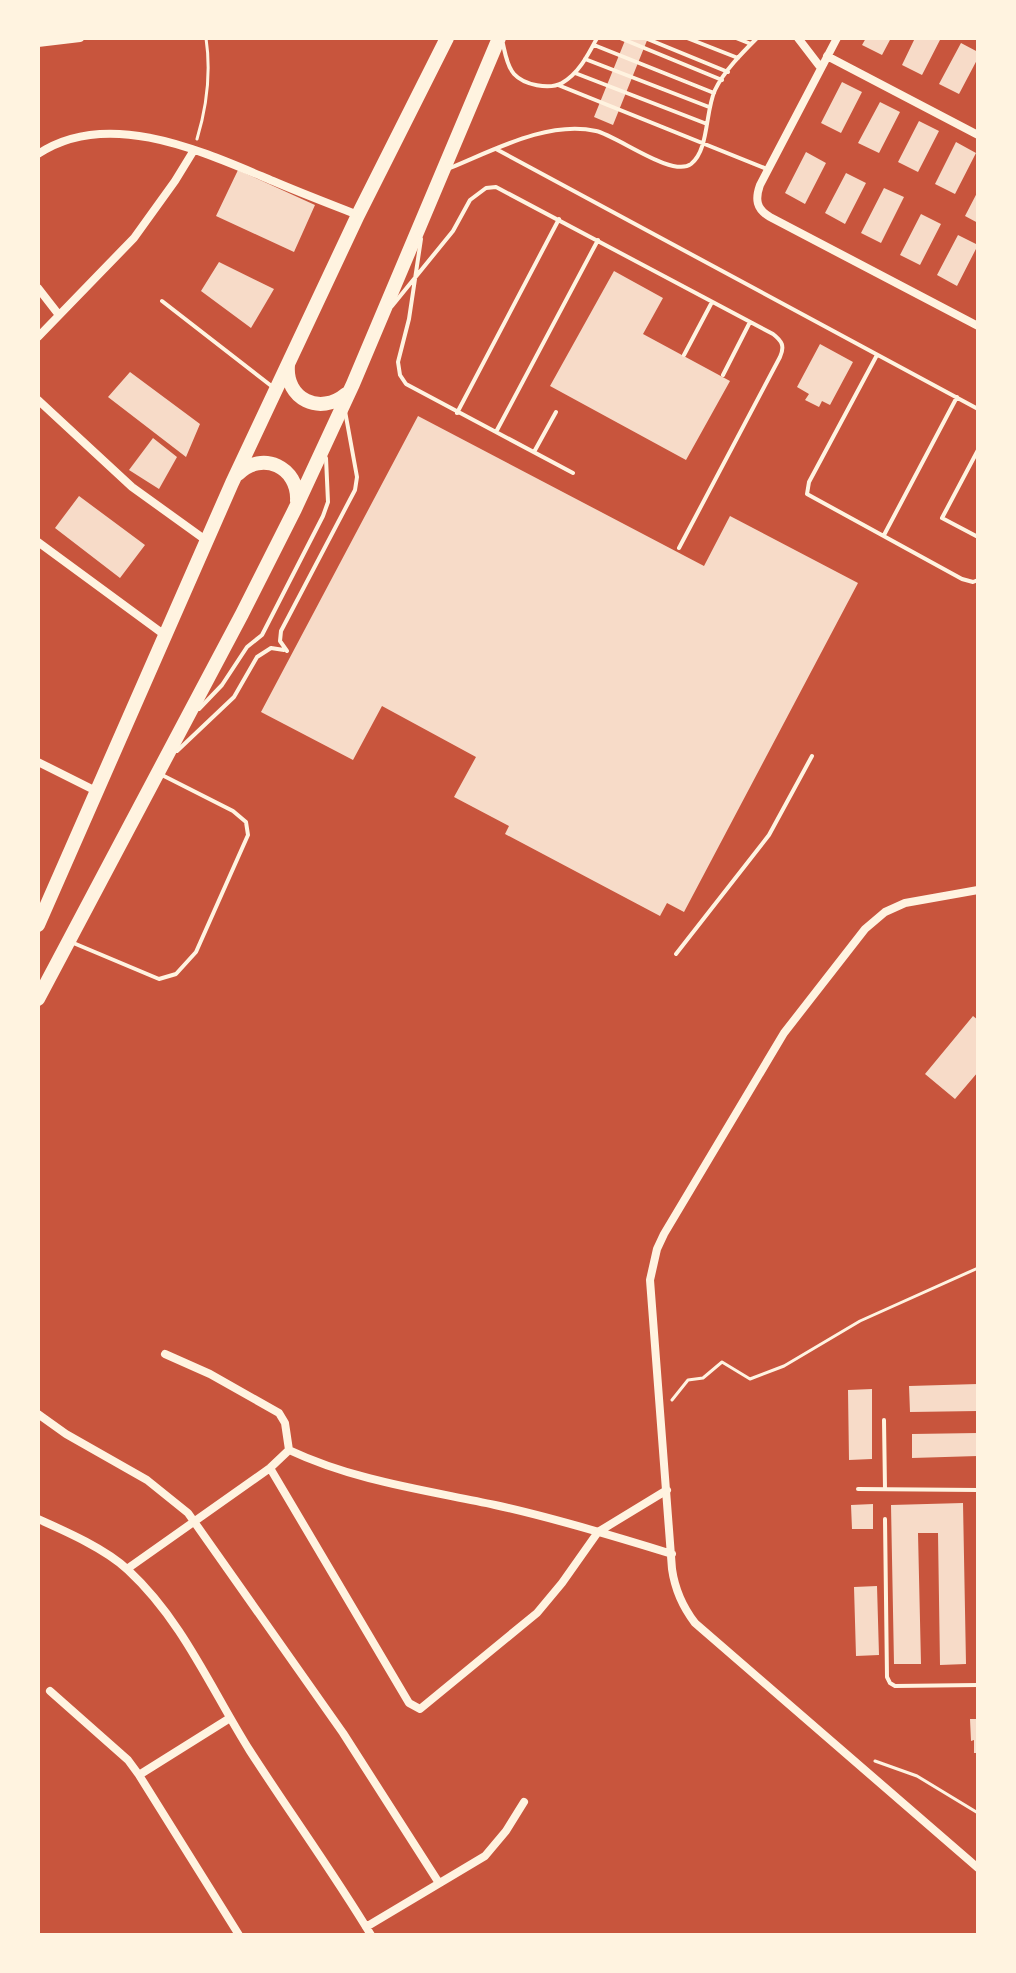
<svg xmlns="http://www.w3.org/2000/svg" width="1016" height="1973" viewBox="0 0 1016 1973" font-family="Quicksand,sans-serif">
	<style>
		.building { fill: #f7dbc8 }
		.lines { fill: none; stroke-linecap: round; stroke-linejoin: round }
		.path { stroke: #fff3e0; stroke-width: 3 }
		.service { stroke: #fff3e0; stroke-width: 4 }
		.minor { stroke: #fff3e0; stroke-width: 8 }
		.trunk { stroke: #fff3e0; stroke-width: 14 }
	</style>
	<rect width="100%" height="100%" fill="#c8553d"/>
	<path class="building" d="M 626,38 L 648,38 L 613,125 L 594,117 Z
		M 866,38 L 891,38 L 882,55 L 862,45 Z
		M 915,38 L 941,38 L 922,75 L 902,65 Z
		M 961,43 L 978,52 L 978,58 L 959,94 L 939,84 Z
		M 842,82 L 862,92 L 841,133 L 821,123 Z
		M 880,102 L 900,112 L 879,153 L 858,143 Z
		M 919,121 L 939,131 L 918,172 L 898,162 Z
		M 956,142 L 976,153 L 955,194 L 935,184 Z
		M 806,152 L 826,163 L 805,204 L 785,193 Z
		M 238,170 L 315,205 L 294,252 L 216,216 Z
		M 846,173 L 866,183 L 845,224 L 825,213 Z
		M 884,188 L 904,197 L 881,243 L 861,233 Z
		M 978,191 L 978,223 L 965,216 Z
		M 921,214 L 941,224 L 920,265 L 900,255 Z
		M 958,235 L 978,245 L 957,286 L 937,275 Z
		M 219,262 L 274,289 L 251,328 L 201,291 Z
		M 614,271 L 663,298 L 643,334 L 730,381 L 686,460 L 550,386 Z
		M 820,344 L 853,362 L 830,405 L 822,401 L 819,407 L 805,400 L 809,394 L 797,387 Z
		M 130,372 L 200,424 L 186,457 L 108,397 Z
		M 418,416 L 704,566 L 730,516 L 858,583 L 684,912 L 667,903 L 660,916 L 505,834 L 509,826 L 454,797 L 476,757 L 382,706 L 353,760 L 261,712 Z
		M 153,438 L 177,457 L 159,489 L 129,470 Z
		M 79,496 L 145,545 L 120,578 L 55,528 Z
		M 973,1016 L 978,1020 L 978,1072 L 955,1099 L 925,1074 Z
		M 978,1384 L 978,1411 L 910,1412 L 909,1386 Z
		M 872,1389 L 872,1459 L 849,1460 L 848,1390 Z
		M 978,1433 L 978,1456 L 912,1458 L 912,1434 Z
		M 963,1503 L 966,1664 L 940,1665 L 938,1533 L 918,1533 L 921,1664 L 894,1664 L 891,1505 Z
		M 873,1504 L 873,1529 L 852,1529 L 851,1505 Z
		M 877,1586 L 879,1655 L 856,1656 L 854,1587 Z
		M 970,1719 L 978,1719 L 978,1753 L 974,1753 L 974,1740 L 971,1741 Z"/>
	<g class="lines">
		<path class="path" d="M 197,139 C 207,106 211,72 206,38
			M 672,1400 L 688,1380 L 703,1378 L 722,1362 L 750,1379 L 784,1366 L 860,1321 L 978,1268
			M 875,1761 L 917,1776 L 978,1813"/>
		<path class="service" d="M 620,38 L 722,80
			M 645,38 L 728,72
			M 687,38 L 738,58
			M 736,38 L 751,44
			M 503,44 C 505,53 507,66 514,74 C 524,85 549,90 562,83 C 579,73 588,55 597,38
			M 594,45 L 714,93
			M 585,59 L 709,107
			M 575,73 L 707,124
			M 558,85 L 767,169
			M 496,149 L 978,409
			M 450,168 C 494,150 549,120 596,131 C 618,136 672,178 691,164 C 709,150 705,112 715,90 C 724,71 742,53 757,38
			M 421,239 L 409,319 L 398,362 L 400,375 L 406,384 L 573,473
			M 162,301 L 274,388
			M 392,306 L 453,231 L 470,200 L 486,188 L 496,187 L 773,334 C 782,341 785,346 780,357 L 679,548
			M 684,355 L 712,302
			M 877,355 L 809,482 L 807,494 L 962,579 L 973,582 L 978,580
			M 723,375 L 750,322
			M 457,413 L 559,219
			M 496,432 L 598,240
			M 978,450 L 942,518 L 978,537
			M 534,452 L 556,412
			M 884,535 L 957,397
			M 287,651 L 280,641 L 281,631 L 355,490 L 357,477 L 345,411
			M 199,709 L 222,685 L 247,647 L 262,635 L 323,516 L 328,502 L 326,458
			M 177,751 L 234,697 L 257,657 L 271,648 L 284,650
			M 71,942 L 159,979 L 176,974 L 196,952 L 248,835 L 246,822 L 233,811 L 160,774
			M 676,954 L 769,835 L 812,756
			M 884,1420 L 885,1489
			M 858,1489 L 978,1490
			M 885,1519 L 887,1677 L 890,1683 L 895,1686 L 978,1685"/>
		<path class="minor" d="M 798,38 L 821,68
			M 837,38 L 760,185 C 755,199 756,209 770,217 L 978,326
			M 38,43 L 80,38
			M 827,56 L 978,135
			M 38,154 C 108,107 204,152 273,181 C 301,193 330,204 358,215
			M 38,288 L 59,315
			M 38,337 L 134,238 L 175,181 L 194,150
			M 38,400 L 132,487 L 207,541
			M 38,542 L 166,636
			M 38,762 L 98,792
			M 978,890 L 905,903 L 885,912 L 865,929 L 784,1033 L 664,1234 L 657,1249 L 650,1280 L 672,1569 C 675,1590 682,1606 695,1623 L 978,1868
			M 165,1354 L 210,1374 L 279,1413 L 285,1423 L 289,1450
			M 38,1414 L 66,1434 L 147,1480 L 188,1513 L 343,1733 L 439,1883
			M 289,1450 C 355,1481 425,1490 495,1505 C 555,1518 614,1536 672,1554
			M 270,1468 L 409,1703 L 420,1709 L 537,1613 L 562,1583 L 598,1532 L 667,1490
			M 38,1519 C 65,1531 106,1549 128,1570 C 183,1621 211,1689 250,1751 C 290,1813 333,1872 371,1935
			M 127,1569 L 270,1468 L 289,1450
			M 50,1691 L 128,1760 L 139,1775 L 239,1935
			M 139,1775 L 230,1718
			M 366,1927 L 485,1856 L 506,1831 L 524,1802"/>
		<path class="trunk" d="M 288,365 C 285,399 320,416 346,394
			M 238,474 C 262,450 299,467 297,501
			M 38,925 L 232,483 L 358,215 L 447,38
			M 38,999 L 242,614 L 295,509 L 353,384 L 499,38"/>
	</g>
	<rect width="1016" height="1973" fill="none" stroke="#fff3e0" stroke-width="80"/>
</svg>
